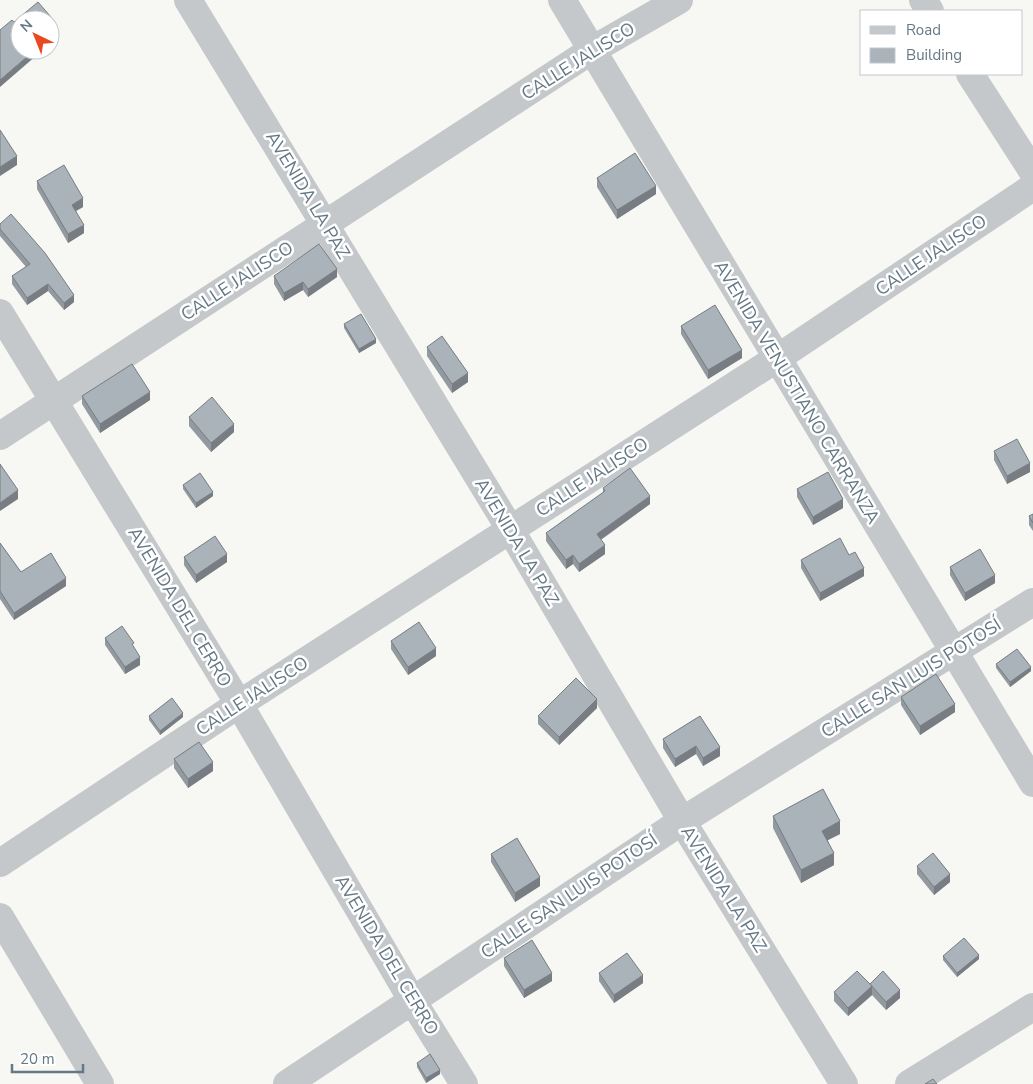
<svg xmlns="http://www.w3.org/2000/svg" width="1033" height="1084" viewBox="0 0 1033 1084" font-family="'Nunito Sans',sans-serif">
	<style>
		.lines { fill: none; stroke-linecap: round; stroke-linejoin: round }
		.street { stroke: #c4c8cb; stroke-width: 28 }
		.wall { fill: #929a9f }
		.shaded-wall { fill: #777d82 }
		.building { fill: #aab3b9; stroke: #777d82 }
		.labels { text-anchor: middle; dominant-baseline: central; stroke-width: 5; stroke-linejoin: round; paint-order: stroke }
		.street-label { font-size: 18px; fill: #647885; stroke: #fff }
	</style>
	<rect width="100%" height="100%" fill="#f7f7f3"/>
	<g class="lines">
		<path class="street" d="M 188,0 L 510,529 L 682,821 L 844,1084
			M 562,0 L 1033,783
			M 923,0 L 930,11
			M 970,74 L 1033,172
			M 0,313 L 239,704 L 412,1000 L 464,1084
			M 0,436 L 592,50 L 679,0
			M 0,863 L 239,704 L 776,359 L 1033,187
			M 0,917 L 100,1084
			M 287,1084 L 682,821 L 1033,602
			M 909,1084 L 1033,1007"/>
	</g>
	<path class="wall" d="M 597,178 L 656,194 L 617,219 L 597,187 Z
		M 37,181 L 83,207 L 76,211 L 84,233 L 68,243 L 37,189 Z
		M 0,224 L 74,302 L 64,310 L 48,291 L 27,305 L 12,284 L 12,276 L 26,267 L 0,236 Z
		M 274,276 L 337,277 L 308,297 L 303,290 L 284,301 L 274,284 Z
		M 344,324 L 376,343 L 359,353 L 344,328 Z
		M 681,326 L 742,358 L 708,379 L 681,334 Z
		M 427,347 L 468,382 L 452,393 L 427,356 Z
		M 82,396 L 150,400 L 100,433 L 82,404 Z
		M 189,417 L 234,432 L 211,452 L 189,426 Z
		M 994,451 L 1030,472 L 1007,484 L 994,460 Z
		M 183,485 L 213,496 L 196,508 L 183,489 Z
		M 603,488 L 650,504 L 601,540 L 605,554 L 579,572 L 573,564 L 566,569 L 546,541 L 546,533 L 603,493 Z
		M 797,489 L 843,508 L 813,525 L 797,497 Z
		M 1033,514 L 1033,531 L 1029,525 L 1029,516 Z
		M 0,543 L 21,572 L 66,586 L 14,620 L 0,599 Z
		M 849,555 L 864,576 L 820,601 L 801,568 L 801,560 Z
		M 184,557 L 227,562 L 196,583 L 184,565 Z
		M 950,567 L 995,583 L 965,601 L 950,575 Z
		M 105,638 L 134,648 L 140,665 L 125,674 L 105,645 Z
		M 391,641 L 436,656 L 408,675 L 391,649 Z
		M 996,664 L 1031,671 L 1010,687 L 996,668 Z
		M 901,697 L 955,712 L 920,735 L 901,705 Z
		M 597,708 L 559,745 L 538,724 L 538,716 Z
		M 149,716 L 183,717 L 160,735 L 149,720 Z
		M 700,716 L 720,756 L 703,766 L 696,754 L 675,767 L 663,748 L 663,739 Z
		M 174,759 L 213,771 L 188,788 L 174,768 Z
		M 773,816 L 840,834 L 828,840 L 834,865 L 801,883 L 773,828 Z
		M 491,854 L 540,886 L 515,902 L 491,862 Z
		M 917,866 L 950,882 L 934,895 L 917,874 Z
		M 943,956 L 979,959 L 957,977 L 943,960 Z
		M 504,958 L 552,981 L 524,998 L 504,966 Z
		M 599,973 L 643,983 L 614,1003 L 599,981 Z
		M 870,984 L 900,998 L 886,1010 L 872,995 L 848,1016 L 834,1001 L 834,992 Z
		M 417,1063 L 440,1074 L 426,1083 L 417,1067 Z"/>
	<path class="shaded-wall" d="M 51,17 L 51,24 L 50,25 L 50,20 L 48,20 Z
		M 35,50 L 37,50 L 37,55 L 0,87 L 0,80 Z
		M 17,156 L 17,165 L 0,176 L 0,167 Z
		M 656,186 L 656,194 L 617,219 L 617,210 Z
		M 83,198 L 83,207 L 72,213 L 72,205 Z
		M 84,225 L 84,233 L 68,243 L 68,234 Z
		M 337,269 L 337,277 L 308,297 L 308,289 Z
		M 303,282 L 303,290 L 284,301 L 284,293 Z
		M 48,284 L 48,291 L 27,305 L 27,298 Z
		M 74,295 L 74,302 L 64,310 L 64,303 Z
		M 376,339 L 376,343 L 359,353 L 359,349 Z
		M 742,350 L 742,358 L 708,379 L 708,370 Z
		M 468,373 L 468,382 L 452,393 L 452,384 Z
		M 150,392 L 150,400 L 100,433 L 100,424 Z
		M 234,424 L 234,432 L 211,452 L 211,443 Z
		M 1030,463 L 1030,472 L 1007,484 L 1007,476 Z
		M 18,490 L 18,499 L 0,511 L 0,503 Z
		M 213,492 L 213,496 L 196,508 L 196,503 Z
		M 650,496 L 650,504 L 597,542 L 597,534 Z
		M 843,499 L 843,508 L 813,525 L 813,517 Z
		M 605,545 L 605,554 L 579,572 L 579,564 Z
		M 227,554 L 227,562 L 196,583 L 196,575 Z
		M 573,555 L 573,564 L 566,569 L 566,560 Z
		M 864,568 L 864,576 L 820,601 L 820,593 Z
		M 995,575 L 995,583 L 965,601 L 965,593 Z
		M 66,578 L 66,586 L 14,620 L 14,613 Z
		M 436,648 L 436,656 L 408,675 L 408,667 Z
		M 140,657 L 140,665 L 125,674 L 125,667 Z
		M 1031,667 L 1031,671 L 1010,687 L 1010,682 Z
		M 597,699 L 597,708 L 559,745 L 559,737 Z
		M 955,704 L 955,712 L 920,735 L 920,726 Z
		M 183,713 L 183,717 L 160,735 L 160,731 Z
		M 696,746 L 696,754 L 675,767 L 675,759 Z
		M 720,747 L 720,756 L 703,766 L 703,758 Z
		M 213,762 L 213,771 L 188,788 L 188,779 Z
		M 840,821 L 840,834 L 822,843 L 822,831 Z
		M 834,853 L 834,865 L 801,883 L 801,870 Z
		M 950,874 L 950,882 L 934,895 L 934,887 Z
		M 540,877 L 540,886 L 515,902 L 515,893 Z
		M 979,955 L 979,959 L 957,977 L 957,973 Z
		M 552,973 L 552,981 L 524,998 L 524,990 Z
		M 643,975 L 643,983 L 614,1003 L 614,995 Z
		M 872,986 L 872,995 L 848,1016 L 848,1008 Z
		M 900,990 L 900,998 L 886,1010 L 886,1002 Z
		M 440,1070 L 440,1074 L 426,1083 L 426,1078 Z"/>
	<path class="building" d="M 38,2 L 51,17 L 48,20 L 20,20 L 20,50 L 35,50 L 0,80 L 0,30 L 12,20 L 14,22 Z
		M 0,130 L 17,156 L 0,167 Z
		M 635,153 L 656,186 L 617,210 L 597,178 Z
		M 64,165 L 83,198 L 72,205 L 84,225 L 68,234 L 37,181 Z
		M 11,214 L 45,253 L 74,295 L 64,303 L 48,284 L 27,298 L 12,276 L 30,264 L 0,229 L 0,224 Z
		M 319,244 L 337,269 L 308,289 L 303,282 L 284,293 L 274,276 Z
		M 715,305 L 742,350 L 708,370 L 681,326 Z
		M 361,314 L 376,339 L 359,349 L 344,324 Z
		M 442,336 L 468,373 L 452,384 L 427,347 Z
		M 132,364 L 150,392 L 100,424 L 82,396 Z
		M 212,397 L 234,424 L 211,443 L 189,417 Z
		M 1017,439 L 1030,463 L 1007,476 L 994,451 Z
		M 0,464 L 18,490 L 0,503 Z
		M 630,468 L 650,496 L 597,534 L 605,545 L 579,564 L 573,555 L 566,560 L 546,533 L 605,491 L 603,488 Z
		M 828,472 L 843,499 L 813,517 L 797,489 Z
		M 200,473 L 213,492 L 196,503 L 183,485 Z
		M 1033,514 L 1033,523 L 1029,516 Z
		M 215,536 L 227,554 L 196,575 L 184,557 Z
		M 840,538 L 849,555 L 855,552 L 864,568 L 820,593 L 801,560 Z
		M 0,543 L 21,572 L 51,553 L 66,578 L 14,613 L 0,591 Z
		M 980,549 L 995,575 L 965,593 L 950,567 Z
		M 419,622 L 436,648 L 408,667 L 391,641 Z
		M 122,626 L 134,643 L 132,644 L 140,657 L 125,667 L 105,638 Z
		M 1017,649 L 1031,667 L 1010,682 L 996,664 Z
		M 936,674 L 955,704 L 920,726 L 901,697 Z
		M 576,678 L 597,699 L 559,737 L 538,716 Z
		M 172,698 L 183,713 L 160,731 L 149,716 Z
		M 700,716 L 720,747 L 703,758 L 696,746 L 675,759 L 663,739 Z
		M 199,742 L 213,762 L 188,779 L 174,759 Z
		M 823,789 L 840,821 L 822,831 L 834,853 L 801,870 L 773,816 Z
		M 517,838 L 540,877 L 515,893 L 491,854 Z
		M 933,853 L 950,874 L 934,887 L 917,866 Z
		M 964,938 L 979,955 L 957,973 L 943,956 Z
		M 532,940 L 552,973 L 524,990 L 504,958 Z
		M 627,953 L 643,975 L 614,995 L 599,973 Z
		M 857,971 L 872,986 L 848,1008 L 834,992 Z
		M 883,971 L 900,990 L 886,1002 L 870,984 Z
		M 430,1054 L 440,1070 L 426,1078 L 417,1063 Z
		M 933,1079 L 937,1084 L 925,1084 Z"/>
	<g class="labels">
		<g class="street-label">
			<text transform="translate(578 61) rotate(-32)">CALLE JALISCO</text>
			<text transform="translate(308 195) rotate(59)">AVENIDA LA PAZ</text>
			<text transform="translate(931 255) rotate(-34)">CALLE JALISCO</text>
			<text transform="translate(237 281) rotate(-33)">CALLE JALISCO</text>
			<text transform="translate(797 392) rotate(59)">AVENIDA VENUSTIANO CARRANZA</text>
			<text transform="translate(592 477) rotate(-33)">CALLE JALISCO</text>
			<text transform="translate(517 542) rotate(59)">AVENIDA LA PAZ</text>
			<text transform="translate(180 607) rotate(59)">AVENIDA DEL CERRO</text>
			<text transform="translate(911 678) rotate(-32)">CALLE SAN LUIS POTOSÍ</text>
			<text transform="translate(252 696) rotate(-33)">CALLE JALISCO</text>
			<text transform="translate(724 889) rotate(58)">AVENIDA LA PAZ</text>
			<text transform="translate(569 896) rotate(-34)">CALLE SAN LUIS POTOSÍ</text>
			<text transform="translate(387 955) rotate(59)">AVENIDA DEL CERRO</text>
		</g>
	</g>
	<rect x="860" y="10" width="162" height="65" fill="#ffffff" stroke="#c1c9ce"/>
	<rect x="870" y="26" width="25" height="8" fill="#c4c8cb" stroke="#c1c9ce"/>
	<text x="906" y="35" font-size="15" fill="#647885">Road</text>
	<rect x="870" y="48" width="25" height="15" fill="#aab3b9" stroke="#c1c9ce"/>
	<text x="906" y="60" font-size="15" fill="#647885">Building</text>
	<g transform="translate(35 35) rotate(317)"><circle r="24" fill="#ffffff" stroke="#c1c9ce"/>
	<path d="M0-4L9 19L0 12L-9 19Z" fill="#e94821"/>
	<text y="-8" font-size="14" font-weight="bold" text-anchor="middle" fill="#647885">N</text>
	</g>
	<path d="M12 1064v8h71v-8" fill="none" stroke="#647885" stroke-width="2.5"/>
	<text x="20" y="1064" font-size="15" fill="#647885" stroke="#ffffff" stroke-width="4" paint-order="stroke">20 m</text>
</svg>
